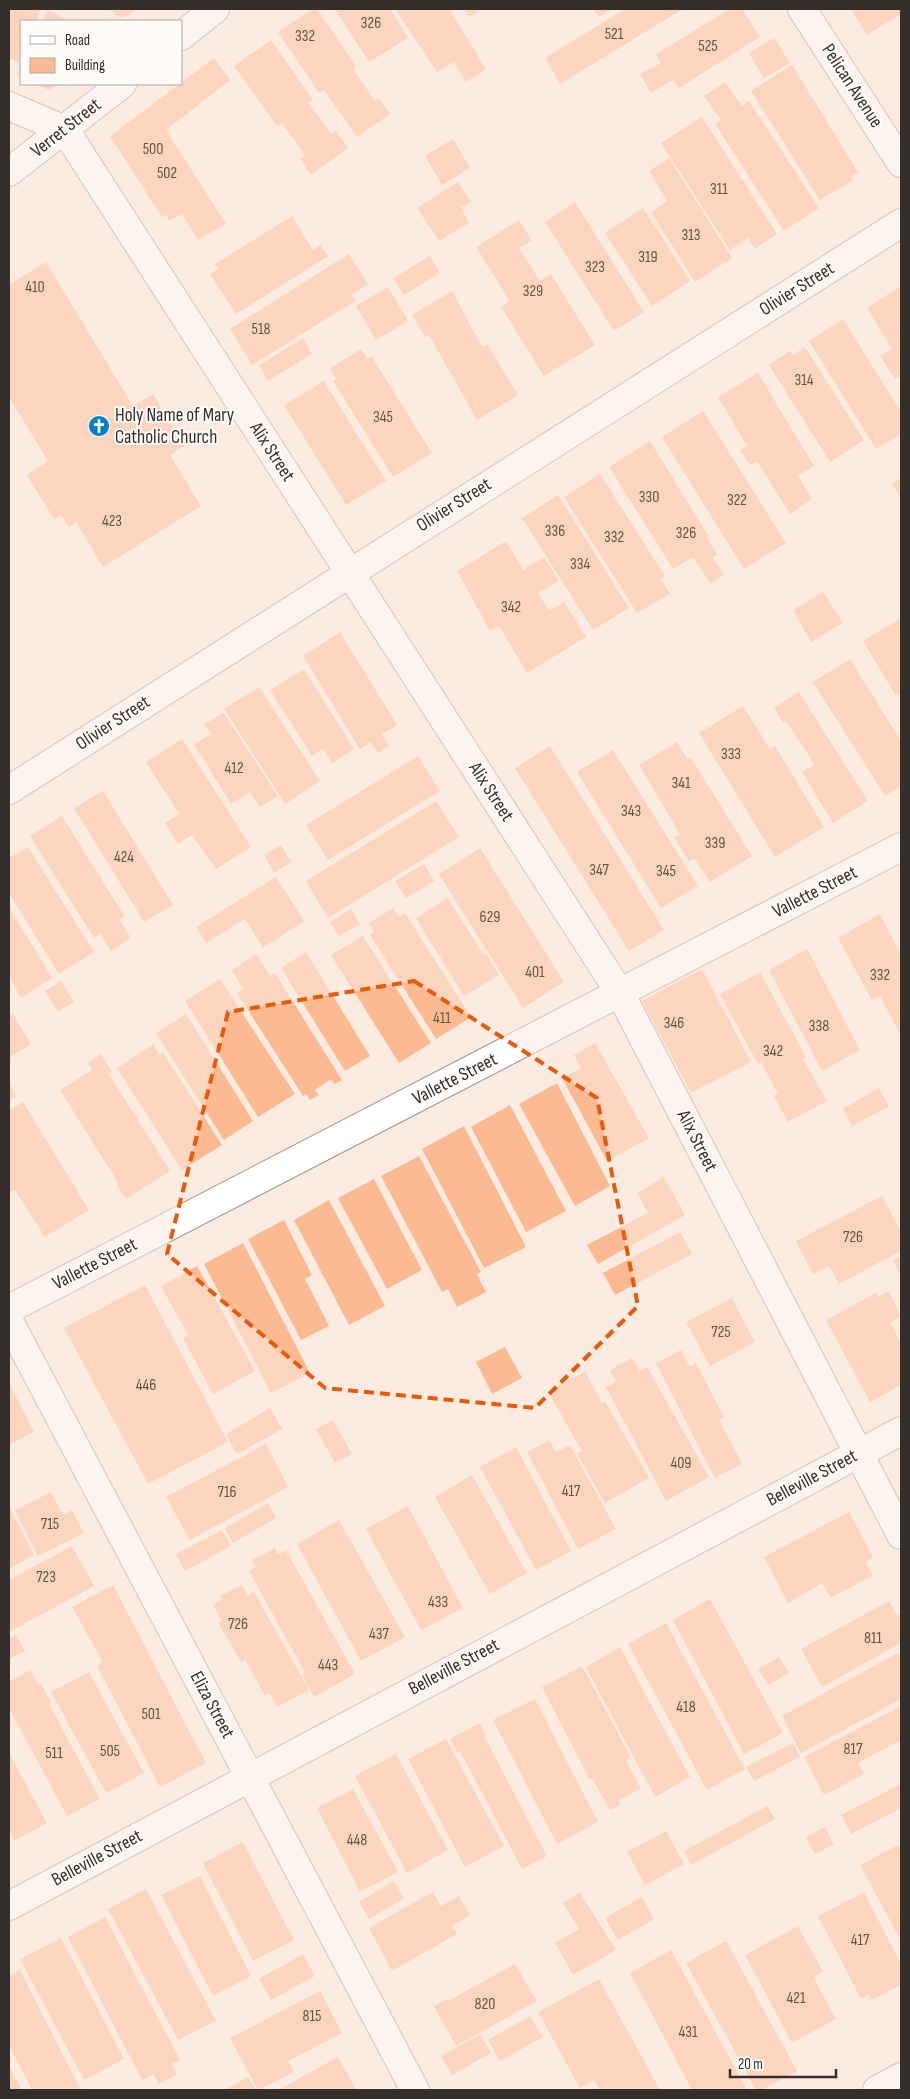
<svg xmlns="http://www.w3.org/2000/svg" width="910" height="2099" viewBox="0 0 910 2099" font-family="'Sofia Sans Condensed',sans-serif">
	<style>
		.building { fill: #fcba92 }
		.lines { fill: none; stroke-linecap: round; stroke-linejoin: round }
		.minor-casing { stroke: #a3948c; stroke-width: 30 }
		.minor { stroke: #fff; stroke-width: 28 }
		.marked { fill: none; stroke: #e8590c; stroke-width: 4; stroke-dasharray: 10 6; stroke-linejoin: round }
		.labels { text-anchor: middle; dominant-baseline: central; stroke-width: 4; stroke-linejoin: round; paint-order: stroke }
		.number-label { font-size: 16px; fill: #675245 }
		.street-label { font-size: 19px; fill: #352f2b; stroke: #fefbf9 }
		.poi-label { font-size: 19px; fill: #352f2b; stroke: #fefbf9; text-anchor: start }
	</style>
	<rect width="100%" height="100%" fill="#fbebe1"/>
	<path class="building" d="M 9,9 L 41,9 L 36,21 L 21,21 L 21,54 L 18,62 L 9,58 Z
		M 48,9 L 68,21 L 42,21 Z
		M 110,9 L 137,9 L 129,15 L 122,17 L 117,16 Z
		M 313,9 L 317,9 L 356,66 L 353,69 L 375,101 L 379,98 L 390,114 L 357,137 L 324,90 L 319,93 L 278,32 Z
		M 335,9 L 390,9 L 408,38 L 369,62 Z
		M 395,9 L 456,9 L 451,12 L 486,69 L 466,82 L 454,62 L 437,72 Z
		M 464,9 L 482,9 L 469,17 Z
		M 593,9 L 613,9 L 599,17 Z
		M 625,9 L 683,9 L 560,84 L 545,58 Z
		M 730,9 L 742,9 L 760,37 L 679,88 L 673,80 L 651,93 L 640,74 L 661,63 L 656,54 Z
		M 851,9 L 901,9 L 901,14 L 867,35 Z
		M 774,38 L 790,63 L 764,78 L 749,53 Z
		M 271,40 L 313,100 L 309,103 L 331,134 L 336,131 L 348,148 L 311,175 L 300,159 L 305,155 L 282,123 L 277,126 L 234,66 Z
		M 214,58 L 230,80 L 166,130 L 226,224 L 198,240 L 182,214 L 169,221 L 166,215 L 162,217 L 110,136 Z
		M 792,65 L 858,172 L 851,177 L 853,180 L 820,200 L 751,91 Z
		M 21,66 L 21,77 L 17,75 Z
		M 725,82 L 742,106 L 749,101 L 819,208 L 784,231 L 715,124 L 721,120 L 704,96 Z
		M 36,84 L 57,84 L 49,90 Z
		M 702,117 L 777,234 L 755,249 L 748,238 L 730,250 L 661,143 Z
		M 453,139 L 470,168 L 442,185 L 425,156 Z
		M 669,158 L 732,258 L 695,282 L 651,212 L 667,201 L 649,171 Z
		M 458,182 L 471,202 L 461,208 L 469,223 L 439,241 L 417,208 Z
		M 575,202 L 644,312 L 614,331 L 545,222 Z
		M 643,208 L 690,281 L 652,306 L 605,233 Z
		M 292,216 L 313,250 L 320,245 L 328,256 L 236,314 L 210,274 L 218,269 L 215,264 Z
		M 519,220 L 532,241 L 519,248 L 540,281 L 551,274 L 595,345 L 544,376 L 501,307 L 510,301 L 476,247 Z
		M 349,254 L 368,284 L 351,295 L 355,301 L 252,365 L 230,329 Z
		M 430,256 L 440,273 L 404,295 L 393,278 Z
		M 46,262 L 133,406 L 153,394 L 184,446 L 170,455 L 201,506 L 103,567 L 76,522 L 69,527 L 61,515 L 54,519 L 27,475 L 48,461 L 9,397 L 9,285 Z
		M 901,286 L 901,375 L 895,379 L 880,356 L 892,349 L 867,308 Z
		M 388,287 L 408,321 L 376,340 L 356,306 Z
		M 452,291 L 482,347 L 487,344 L 518,395 L 477,420 L 429,335 L 425,337 L 412,315 Z
		M 843,319 L 901,412 L 901,434 L 876,449 L 809,341 Z
		M 303,338 L 312,354 L 268,381 L 259,365 Z
		M 805,347 L 864,440 L 830,462 L 769,365 L 790,351 L 793,355 Z
		M 361,349 L 368,359 L 372,357 L 432,453 L 393,477 L 333,381 L 336,379 L 330,368 Z
		M 758,373 L 814,466 L 798,476 L 812,499 L 790,514 L 757,461 L 750,465 L 740,450 L 747,446 L 718,397 Z
		M 324,381 L 386,481 L 346,505 L 284,405 Z
		M 703,411 L 786,543 L 744,569 L 662,437 Z
		M 650,441 L 709,537 L 707,538 L 717,554 L 712,557 L 724,575 L 710,583 L 693,557 L 673,569 L 609,467 Z
		M 600,474 L 665,576 L 661,579 L 670,594 L 637,613 L 564,497 Z
		M 901,478 L 901,498 L 892,484 Z
		M 558,495 L 629,608 L 593,630 L 522,518 Z
		M 506,541 L 523,570 L 544,557 L 559,581 L 538,593 L 549,611 L 564,602 L 586,637 L 527,673 L 499,626 L 490,631 L 457,571 Z
		M 823,592 L 843,623 L 811,642 L 793,610 Z
		M 901,618 L 901,693 L 896,696 L 863,641 Z
		M 340,632 L 397,725 L 382,734 L 389,746 L 378,753 L 371,742 L 360,749 L 303,656 Z
		M 850,659 L 901,741 L 901,786 L 885,796 L 813,682 Z
		M 304,669 L 354,749 L 332,763 L 323,749 L 312,756 L 270,690 Z
		M 259,687 L 320,781 L 285,804 L 224,709 Z
		M 799,692 L 868,801 L 833,823 L 802,772 L 815,765 L 786,721 L 783,723 L 774,708 Z
		M 743,706 L 770,749 L 775,746 L 824,827 L 775,857 L 699,733 Z
		M 224,713 L 278,796 L 260,807 L 250,792 L 231,804 L 194,744 L 211,734 L 204,724 Z
		M 182,739 L 251,847 L 216,869 L 192,835 L 178,844 L 165,823 L 179,814 L 146,762 Z
		M 677,742 L 688,760 L 691,758 L 752,856 L 710,882 L 694,858 L 689,861 L 674,837 L 680,834 L 639,765 Z
		M 550,746 L 664,930 L 629,951 L 515,768 Z
		M 613,750 L 698,886 L 661,908 L 577,772 Z
		M 418,756 L 440,791 L 328,860 L 306,825 Z
		M 103,791 L 173,905 L 144,922 L 74,808 Z
		M 436,801 L 459,837 L 328,918 L 306,881 Z
		M 62,816 L 125,917 L 119,919 L 131,938 L 111,951 L 100,934 L 94,938 L 30,836 Z
		M 281,845 L 291,862 L 274,873 L 264,855 Z
		M 28,847 L 94,952 L 59,974 L 9,893 L 9,858 Z
		M 480,848 L 564,982 L 523,1008 L 439,874 Z
		M 424,864 L 434,881 L 406,898 L 395,881 Z
		M 276,877 L 304,921 L 263,948 L 245,919 L 206,943 L 196,927 Z
		M 448,898 L 483,954 L 486,953 L 499,975 L 464,996 L 416,918 Z
		M 9,907 L 52,978 L 21,998 L 9,976 Z
		M 393,908 L 399,917 L 405,913 L 471,1017 L 436,1039 L 370,935 L 374,932 L 369,923 Z
		M 351,909 L 360,924 L 339,936 L 330,922 Z
		M 880,914 L 901,954 L 901,1036 L 880,996 L 872,1000 L 838,938 Z
		M 363,936 L 431,1043 L 399,1063 L 331,955 Z
		M 807,949 L 860,1050 L 822,1071 L 769,970 Z
		M 306,952 L 370,1056 L 345,1071 L 281,968 Z
		M 256,954 L 270,976 L 275,973 L 342,1080 L 334,1084 L 331,1079 L 315,1090 L 319,1095 L 310,1100 L 306,1094 L 303,1096 L 237,993 L 243,989 L 232,970 Z
		M 702,969 L 751,1062 L 691,1093 L 642,1001 Z
		M 760,972 L 806,1057 L 803,1059 L 827,1101 L 788,1122 L 774,1096 L 778,1094 L 761,1062 L 758,1064 L 720,994 Z
		M 220,979 L 295,1094 L 258,1117 L 185,1001 Z
		M 61,981 L 74,1002 L 58,1012 L 45,991 Z
		M 13,1014 L 31,1044 L 9,1058 L 9,1017 Z
		M 186,1014 L 253,1121 L 224,1140 L 156,1033 Z
		M 595,1043 L 649,1138 L 607,1161 L 562,1078 L 581,1068 L 574,1055 Z
		M 153,1044 L 160,1055 L 163,1053 L 222,1145 L 182,1170 L 117,1068 Z
		M 101,1054 L 112,1072 L 109,1074 L 170,1171 L 126,1199 L 117,1185 L 119,1184 L 60,1090 L 92,1070 L 88,1063 Z
		M 9,1083 L 17,1096 L 9,1101 Z
		M 557,1083 L 610,1186 L 575,1206 L 519,1104 Z
		M 879,1088 L 889,1106 L 852,1126 L 843,1109 Z
		M 23,1102 L 89,1210 L 45,1237 L 15,1190 L 9,1193 L 9,1110 Z
		M 510,1105 L 566,1211 L 526,1232 L 471,1127 Z
		M 464,1126 L 526,1247 L 484,1268 L 422,1149 Z
		M 419,1156 L 481,1272 L 477,1274 L 486,1292 L 457,1307 L 448,1289 L 442,1292 L 381,1176 Z
		M 664,1177 L 685,1215 L 598,1264 L 587,1245 L 648,1213 L 637,1193 Z
		M 374,1179 L 422,1270 L 387,1289 L 338,1198 Z
		M 882,1196 L 901,1232 L 901,1251 L 839,1284 L 829,1266 L 813,1274 L 796,1241 Z
		M 329,1200 L 385,1306 L 349,1325 L 294,1220 Z
		M 284,1220 L 312,1275 L 305,1279 L 329,1326 L 301,1340 L 248,1239 Z
		M 680,1232 L 692,1254 L 615,1295 L 603,1273 Z
		M 243,1243 L 310,1373 L 271,1393 L 204,1264 Z
		M 901,1256 L 901,1276 L 893,1261 Z
		M 197,1266 L 255,1371 L 213,1394 L 183,1338 L 188,1335 L 161,1286 Z
		M 145,1285 L 228,1442 L 148,1484 L 64,1328 Z
		M 889,1291 L 901,1316 L 890,1322 L 901,1343 L 901,1385 L 870,1402 L 826,1320 L 876,1293 L 878,1297 Z
		M 732,1298 L 755,1342 L 710,1366 L 686,1322 Z
		M 505,1347 L 522,1378 L 492,1394 L 476,1362 Z
		M 681,1350 L 690,1367 L 696,1363 L 724,1417 L 719,1420 L 742,1464 L 715,1478 L 656,1363 Z
		M 632,1358 L 640,1371 L 647,1367 L 709,1477 L 666,1501 L 606,1387 L 616,1382 L 610,1370 Z
		M 585,1371 L 602,1403 L 605,1401 L 649,1478 L 605,1503 L 577,1454 L 582,1451 L 548,1392 Z
		M 9,1383 L 34,1432 L 9,1445 Z
		M 270,1408 L 282,1429 L 237,1454 L 226,1434 Z
		M 333,1420 L 352,1454 L 335,1463 L 316,1429 Z
		M 549,1440 L 556,1452 L 570,1445 L 616,1529 L 578,1549 L 527,1452 Z
		M 266,1444 L 288,1487 L 190,1540 L 166,1497 Z
		M 516,1447 L 571,1551 L 536,1570 L 480,1467 Z
		M 472,1475 L 527,1573 L 490,1594 L 435,1497 Z
		M 51,1492 L 63,1515 L 72,1510 L 84,1533 L 38,1556 L 15,1510 Z
		M 268,1503 L 276,1518 L 233,1543 L 225,1528 Z
		M 9,1506 L 34,1555 L 9,1569 Z
		M 408,1506 L 463,1608 L 421,1630 L 366,1529 Z
		M 849,1512 L 873,1557 L 865,1562 L 873,1575 L 831,1598 L 822,1583 L 788,1603 L 764,1557 Z
		M 339,1520 L 405,1637 L 361,1661 L 297,1544 Z
		M 222,1530 L 231,1546 L 185,1571 L 176,1554 Z
		M 72,1546 L 94,1586 L 9,1632 L 9,1580 Z
		M 275,1548 L 278,1555 L 286,1550 L 355,1674 L 314,1697 L 302,1675 L 305,1673 L 249,1571 L 256,1567 L 252,1560 Z
		M 113,1585 L 206,1763 L 160,1787 L 97,1666 L 103,1662 L 72,1607 Z
		M 242,1585 L 248,1596 L 254,1592 L 309,1690 L 277,1707 L 270,1693 L 265,1696 L 245,1659 L 241,1662 L 218,1622 L 222,1621 L 213,1605 L 222,1599 L 220,1596 Z
		M 710,1599 L 783,1733 L 744,1754 L 673,1620 Z
		M 889,1601 L 897,1616 L 900,1614 L 901,1616 L 901,1643 L 822,1687 L 801,1649 Z
		M 666,1623 L 745,1769 L 707,1790 L 628,1644 Z
		M 16,1635 L 25,1651 L 9,1659 L 9,1639 Z
		M 620,1647 L 690,1777 L 655,1797 L 586,1667 Z
		M 898,1653 L 901,1659 L 901,1699 L 801,1753 L 782,1716 Z
		M 779,1657 L 789,1673 L 768,1685 L 758,1669 Z
		M 582,1666 L 631,1758 L 626,1761 L 641,1788 L 618,1801 L 620,1805 L 610,1810 L 592,1778 L 590,1780 L 542,1687 Z
		M 30,1670 L 38,1684 L 41,1683 L 51,1703 L 49,1704 L 100,1799 L 67,1816 L 9,1708 L 9,1682 Z
		M 89,1672 L 144,1773 L 106,1793 L 51,1692 Z
		M 535,1699 L 598,1822 L 557,1844 L 493,1720 Z
		M 901,1706 L 901,1740 L 858,1763 L 864,1774 L 824,1795 L 804,1757 Z
		M 480,1723 L 486,1735 L 484,1736 L 547,1856 L 522,1869 L 460,1751 L 458,1753 L 450,1739 Z
		M 446,1739 L 504,1846 L 465,1867 L 408,1759 Z
		M 793,1743 L 800,1757 L 754,1781 L 746,1767 Z
		M 9,1753 L 47,1823 L 14,1841 L 9,1830 Z
		M 396,1754 L 448,1850 L 407,1873 L 355,1776 Z
		M 901,1784 L 901,1808 L 851,1834 L 841,1815 Z
		M 353,1789 L 398,1872 L 360,1892 L 317,1808 Z
		M 767,1806 L 775,1819 L 691,1865 L 684,1851 Z
		M 825,1827 L 834,1844 L 815,1854 L 806,1837 Z
		M 666,1831 L 684,1864 L 645,1885 L 627,1852 Z
		M 243,1842 L 294,1940 L 253,1961 L 203,1863 Z
		M 898,1845 L 901,1851 L 901,1941 L 860,1865 Z
		M 200,1876 L 251,1976 L 213,1996 L 161,1895 Z
		M 394,1881 L 404,1898 L 369,1919 L 359,1902 Z
		M 146,1889 L 216,2021 L 178,2040 L 108,1909 Z
		M 433,1892 L 441,1906 L 459,1896 L 470,1915 L 452,1926 L 457,1934 L 392,1971 L 369,1928 Z
		M 864,1892 L 901,1964 L 901,1985 L 872,2000 L 869,1995 L 861,1999 L 818,1916 Z
		M 580,1893 L 616,1950 L 573,1975 L 555,1943 L 579,1929 L 563,1903 Z
		M 642,1897 L 654,1919 L 618,1940 L 605,1918 Z
		M 105,1917 L 180,2060 L 172,2064 L 177,2074 L 159,2084 L 153,2074 L 142,2080 L 68,1937 Z
		M 798,1926 L 823,1972 L 813,1977 L 836,2019 L 792,2043 L 745,1955 Z
		M 61,1938 L 124,2059 L 84,2080 L 20,1959 Z
		M 726,1941 L 797,2071 L 762,2090 L 756,2090 L 686,1963 Z
		M 671,1950 L 747,2090 L 692,2090 L 630,1973 Z
		M 303,1954 L 315,1976 L 271,2000 L 259,1979 Z
		M 515,1964 L 537,2001 L 456,2046 L 434,2006 L 447,1999 L 448,2001 Z
		M 20,1970 L 81,2090 L 32,2090 L 9,2045 L 9,1976 Z
		M 599,1979 L 660,2090 L 600,2090 L 594,2080 L 580,2088 L 538,2012 Z
		M 320,1991 L 342,2033 L 288,2061 L 294,2072 L 258,2090 L 230,2038 Z
		M 530,2016 L 543,2037 L 500,2061 L 488,2040 Z
		M 480,2034 L 491,2053 L 452,2075 L 441,2056 Z
		M 338,2057 L 356,2089 L 278,2090 Z
		M 9,2066 L 22,2090 L 9,2090 Z
		M 248,2077 L 256,2090 L 224,2090 Z"/>
	<g class="lines">
		<g class="minor-casing">
			<path id="minor" d="M 802,9 L 901,163
				M 181,36 L 215,9
				M 9,106 L 65,130 L 620,993 L 901,1535
				M 9,172 L 122,84
				M 9,790 L 901,223
				M 9,1309 L 901,847
				M 9,1321 L 415,2090
				M 9,1906 L 901,1431
				M 877,2090 L 901,2077"/>
		</g>
		<use href="#minor" class="minor"/>
	</g>
	<path d="M0 0H910V2099H0ZM 414,981 L 597,1098 L 638,1306 L 535,1408 L 325,1388 L 167,1254 L 228,1012 Z" fill="#fbebe1" fill-opacity=".55" fill-rule="evenodd"/>
	<path class="marked" d="M 414,981 L 597,1098 L 638,1306 L 535,1408 L 325,1388 L 167,1254 L 228,1012 Z"/>
	<defs>
		<g id="church-disc" transform="scale(1.125)"><circle r="9.5" fill="#0880c9" stroke="#fefbf9"/><path d="M-1.2-6h2.4v3.5h3.3v2.4h-3.3V6h-2.4V-.1h-3.3v-2.4h3.3Z" fill="#fff"/></g>
	</defs>
	<g fill-rule="evenodd">
		<use href="#church-disc" x="99" y="426"/>
	</g>
	<g class="labels">
		<g class="number-label">
			<text x="371" y="23">326</text>
			<text x="614" y="34">521</text>
			<text x="305" y="36">332</text>
			<text x="708" y="46">525</text>
			<text x="153" y="149">500</text>
			<text x="167" y="173">502</text>
			<text x="719" y="189">311</text>
			<text x="691" y="235">313</text>
			<text x="648" y="257">319</text>
			<text x="595" y="267">323</text>
			<text x="35" y="287">410</text>
			<text x="533" y="291">329</text>
			<text x="261" y="329">518</text>
			<text x="804" y="380">314</text>
			<text x="383" y="417">345</text>
			<text x="649" y="497">330</text>
			<text x="737" y="500">322</text>
			<text x="112" y="521">423</text>
			<text x="555" y="531">336</text>
			<text x="686" y="533">326</text>
			<text x="614" y="537">332</text>
			<text x="580" y="564">334</text>
			<text x="511" y="607">342</text>
			<text x="731" y="754">333</text>
			<text x="234" y="768">412</text>
			<text x="681" y="783">341</text>
			<text x="631" y="811">343</text>
			<text x="715" y="843">339</text>
			<text x="124" y="857">424</text>
			<text x="599" y="870">347</text>
			<text x="666" y="871">345</text>
			<text x="490" y="917">629</text>
			<text x="535" y="972">401</text>
			<text x="880" y="975">332</text>
			<text x="442" y="1018">411</text>
			<text x="674" y="1023">346</text>
			<text x="819" y="1026">338</text>
			<text x="773" y="1051">342</text>
			<text x="853" y="1237">726</text>
			<text x="721" y="1332">725</text>
			<text x="146" y="1385">446</text>
			<text x="681" y="1463">409</text>
			<text x="571" y="1491">417</text>
			<text x="227" y="1492">716</text>
			<text x="50" y="1524">715</text>
			<text x="46" y="1577">723</text>
			<text x="438" y="1602">433</text>
			<text x="238" y="1624">726</text>
			<text x="379" y="1634">437</text>
			<text x="873" y="1638">811</text>
			<text x="328" y="1665">443</text>
			<text x="686" y="1707">418</text>
			<text x="151" y="1714">501</text>
			<text x="853" y="1749">817</text>
			<text x="110" y="1751">505</text>
			<text x="54" y="1753">511</text>
			<text x="357" y="1840">448</text>
			<text x="860" y="1940">417</text>
			<text x="796" y="1998">421</text>
			<text x="485" y="2004">820</text>
			<text x="312" y="2016">815</text>
			<text x="688" y="2032">431</text>
		</g>
		<g class="street-label">
			<text transform="translate(852 86) rotate(57)">Pelican Avenue</text>
			<text transform="translate(66 128) rotate(-38)">Verret Street</text>
			<text transform="translate(797 289) rotate(-32)">Olivier Street</text>
			<text transform="translate(272 452) rotate(57)">Alix Street</text>
			<text transform="translate(454 505) rotate(-32)">Olivier Street</text>
			<text transform="translate(113 723) rotate(-33)">Olivier Street</text>
			<text transform="translate(491 792) rotate(57)">Alix Street</text>
			<text transform="translate(815 892) rotate(-27)">Vallette Street</text>
			<text transform="translate(455 1079) rotate(-27)">Vallette Street</text>
			<text transform="translate(697 1141) rotate(63)">Alix Street</text>
			<text transform="translate(95 1264) rotate(-27)">Vallette Street</text>
			<text transform="translate(812 1478) rotate(-28)">Belleville Street</text>
			<text transform="translate(454 1667) rotate(-28)">Belleville Street</text>
			<text transform="translate(212 1705) rotate(62)">Eliza Street</text>
			<text transform="translate(97 1858) rotate(-28)">Belleville Street</text>
		</g>
		<g class="poi-label">
			<text x="115" y="415">Holy Name of Mary<tspan x="115" dy="22">Catholic Church</tspan></text>
		</g>
	</g>
	<rect width="910" height="2099" fill="none" stroke="#352f2b" stroke-width="20"/>
	<rect x="20" y="20" width="162" height="65" fill="#fefbf9" stroke="#aea9a7"/>
	<rect x="30" y="36" width="25" height="8" fill="#ffffff" stroke="#aea9a7"/>
	<text x="65" y="45" font-size="15" fill="#352f2b">Road</text>
	<rect x="30" y="58" width="25" height="15" fill="#fcba92" stroke="#aea9a7"/>
	<text x="65" y="70" font-size="15" fill="#352f2b">Building</text>
	<path d="M730 2069v8h106v-8" fill="none" stroke="#352f2b" stroke-width="2.5"/>
	<text x="738" y="2069" font-size="15" fill="#352f2b" stroke="#fefbf9" stroke-width="4" paint-order="stroke">20 m</text>
</svg>
